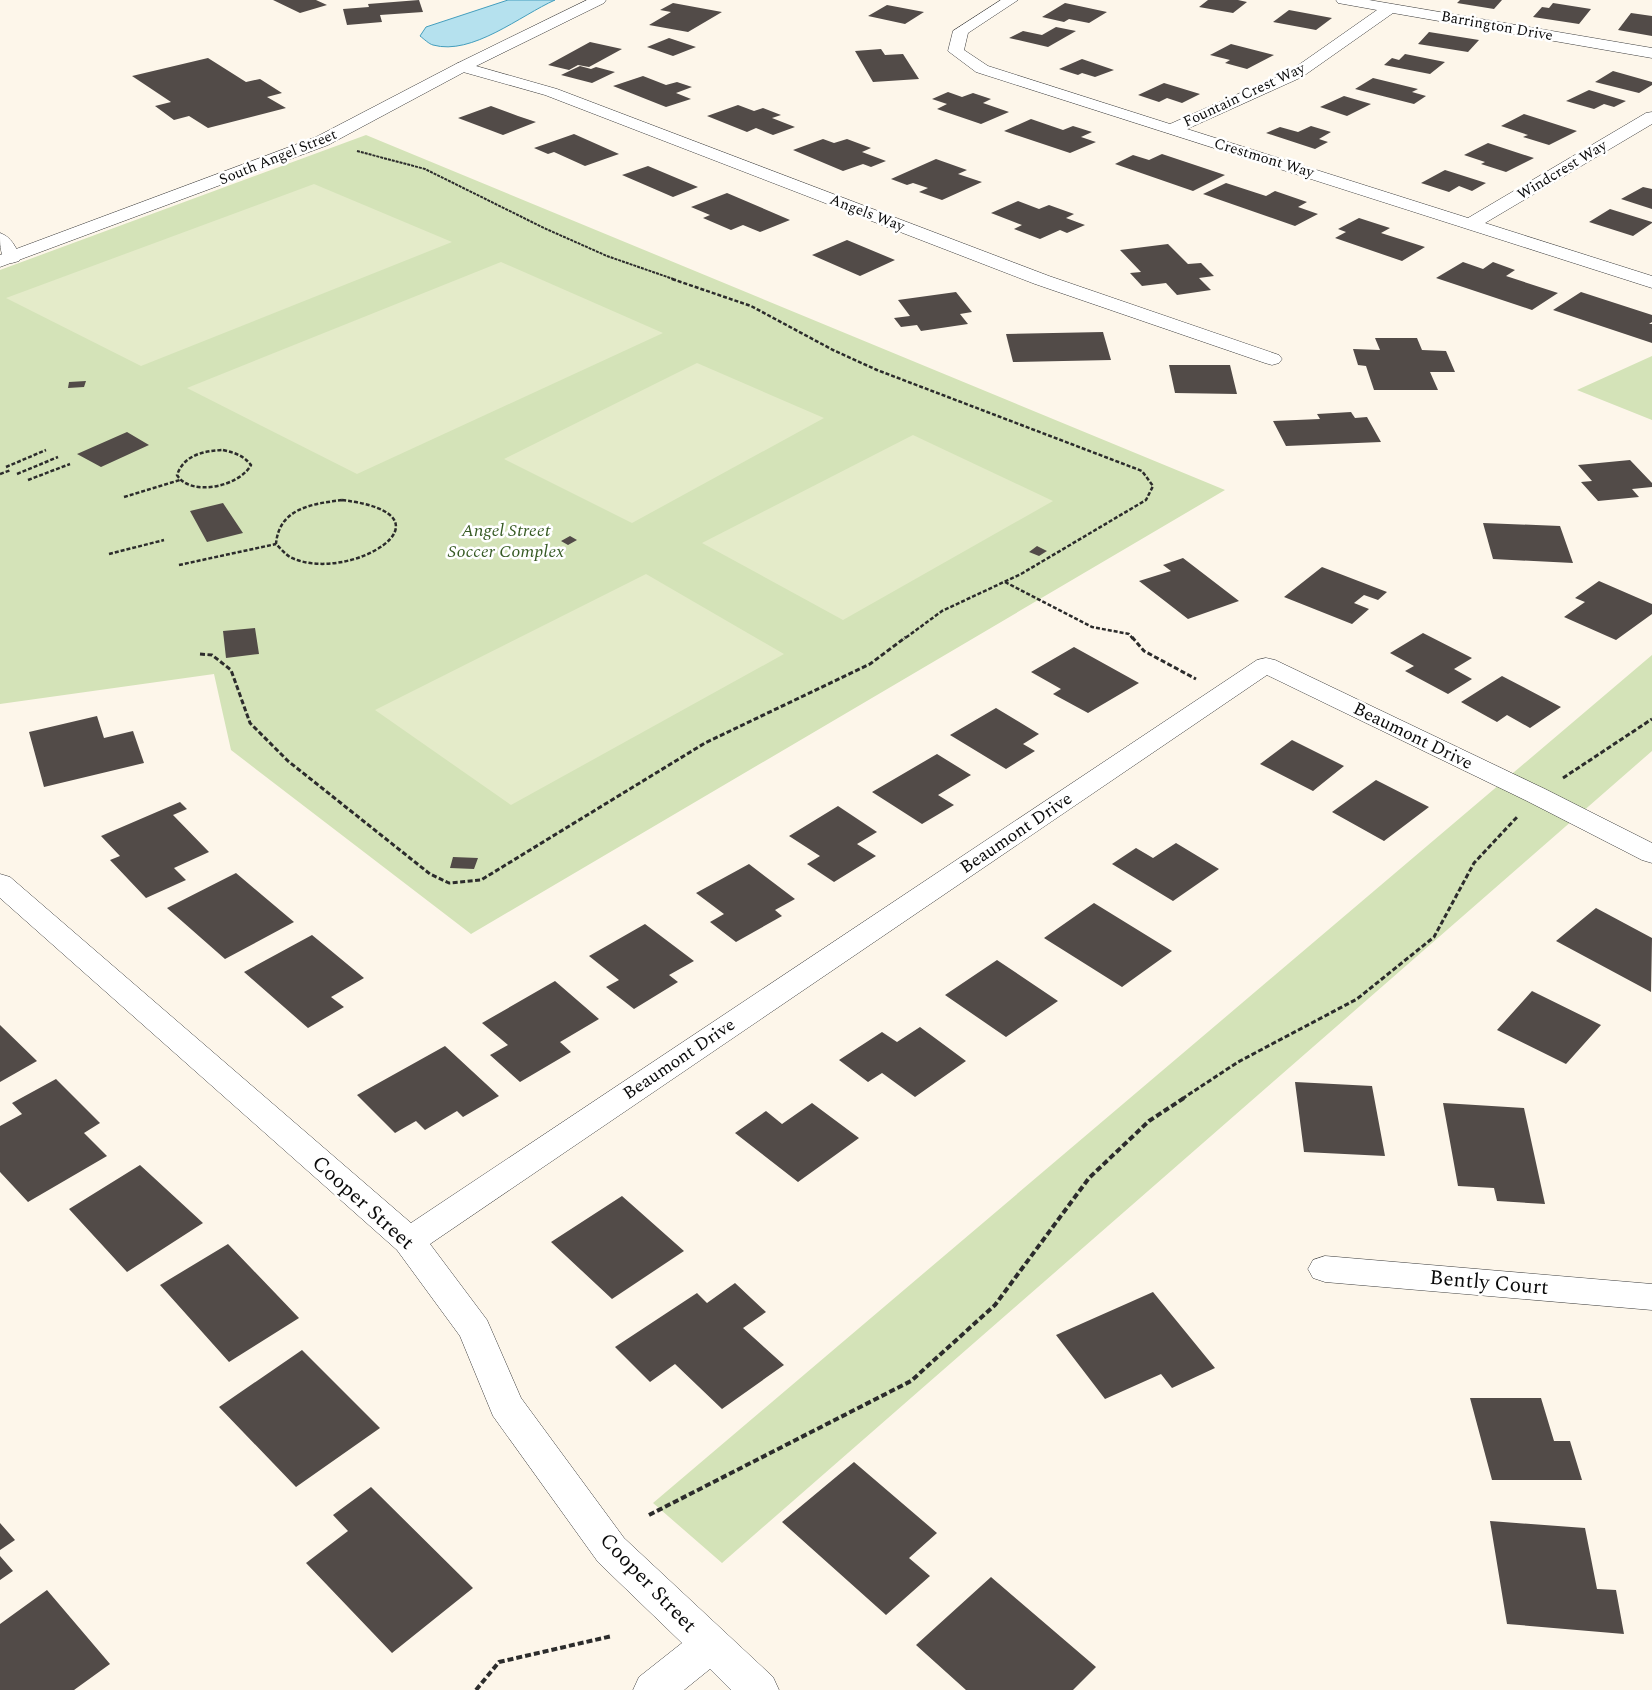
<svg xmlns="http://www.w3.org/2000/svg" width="1652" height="1690" viewBox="0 0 1652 1690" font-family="Spectral,serif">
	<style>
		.green { fill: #d4e3b8 }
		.pitch { fill: #e4ebc9 }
		.water { fill: #b5e1ee; stroke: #449ebd }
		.building { fill: #524b48 }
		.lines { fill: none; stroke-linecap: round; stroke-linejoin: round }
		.minor-casing { stroke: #3d3d3d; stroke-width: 1 }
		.tertiary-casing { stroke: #3d3d3d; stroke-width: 1 }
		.path-far3 { stroke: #2c2c2c; stroke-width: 2; stroke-dasharray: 3 1; stroke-linecap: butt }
		.path-far2 { stroke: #2c2c2c; stroke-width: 2.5; stroke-dasharray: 4 2; stroke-linecap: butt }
		.path-far1 { stroke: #2c2c2c; stroke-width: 3; stroke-dasharray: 5 2.5; stroke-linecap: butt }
		.path { stroke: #2c2c2c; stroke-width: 4; stroke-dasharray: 6 3; stroke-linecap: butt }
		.minor { fill: #fff; fill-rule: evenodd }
		.tertiary { fill: #fff; fill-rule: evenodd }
		.labels { text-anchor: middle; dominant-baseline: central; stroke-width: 5; stroke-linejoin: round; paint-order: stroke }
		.far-street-label { font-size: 15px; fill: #0a0a0a; stroke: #fff }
		.park-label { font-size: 18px; font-style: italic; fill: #365a23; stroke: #fff }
		.street-label { font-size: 18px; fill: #0a0a0a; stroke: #fff }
		.near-street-label { font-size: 21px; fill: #0a0a0a; stroke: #fff }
	</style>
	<rect width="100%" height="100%" fill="#fdf6ea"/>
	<path class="green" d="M 366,135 L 1225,490 L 471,934 L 231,750 L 214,674 L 0,704 L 0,270 Z
		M 1652,356 L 1652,420 L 1577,390 Z
		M 1652,655 L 1652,751 L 722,1563 L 653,1503 Z"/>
	<path class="pitch" d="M 314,184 L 452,242 L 141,366 L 6,298 Z
		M 501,262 L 663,333 L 357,474 L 187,388 Z
		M 697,363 L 824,418 L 632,523 L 504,459 Z
		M 913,435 L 1053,501 L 843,620 L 702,543 Z
		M 646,574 L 784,654 L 511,805 L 375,710 Z"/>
	<path class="water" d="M 508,0 L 555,0 C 521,15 472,56 433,45 C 429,44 424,39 420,36 L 426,27 Z"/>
	<path class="building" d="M 273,0 L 316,0 L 327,5 L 300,13 Z
		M 419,0 L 423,12 L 380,15 L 382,22 L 347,25 L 343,9 L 369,7 L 368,4 Z
		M 1208,0 L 1238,0 L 1247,2 L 1233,13 L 1199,7 Z
		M 1460,0 L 1502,0 L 1494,9 L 1457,3 Z
		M 673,3 L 722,12 L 688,32 L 649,25 L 671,12 L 660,10 Z
		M 1065,3 L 1107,12 L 1089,23 L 1069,19 L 1064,22 L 1042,17 Z
		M 1553,3 L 1591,9 L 1579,24 L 1533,17 L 1542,7 L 1549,8 Z
		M 887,5 L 924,12 L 905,24 L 868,16 Z
		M 1289,10 L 1332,18 L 1316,30 L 1273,22 Z
		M 1631,13 L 1652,16 L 1652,36 L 1618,30 Z
		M 1056,27 L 1076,31 L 1048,47 L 1009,38 L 1023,31 L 1042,35 Z
		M 1429,32 L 1479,40 L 1468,52 L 1418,44 Z
		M 669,38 L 696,47 L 673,56 L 647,47 Z
		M 590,42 L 622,49 L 589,67 L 578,65 L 569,70 L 548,65 Z
		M 1231,44 L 1274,55 L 1247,69 L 1225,63 L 1230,60 L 1210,55 Z
		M 881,49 L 885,55 L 903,54 L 919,79 L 873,82 L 855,51 Z
		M 1405,54 L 1445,62 L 1430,74 L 1384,65 L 1392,58 L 1399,60 Z
		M 208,58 L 246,82 L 260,79 L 282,93 L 267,97 L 286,108 L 208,128 L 189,116 L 174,120 L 155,106 L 171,102 L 132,76 Z
		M 1082,59 L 1114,70 L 1095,77 L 1082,73 L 1078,75 L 1059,69 Z
		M 580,66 L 591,69 L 596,67 L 615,72 L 592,83 L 561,75 Z
		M 1613,71 L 1652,82 L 1652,85 L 1639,93 L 1595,82 Z
		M 643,76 L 666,85 L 677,82 L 692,87 L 676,93 L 691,99 L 666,107 L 613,86 Z
		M 1373,78 L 1418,89 L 1412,92 L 1426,96 L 1414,104 L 1355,89 Z
		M 1164,83 L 1200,94 L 1182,103 L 1167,98 L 1159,102 L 1138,95 Z
		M 1589,90 L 1626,101 L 1614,107 L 1604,104 L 1594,109 L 1566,101 Z
		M 948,92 L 962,97 L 973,93 L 991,99 L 983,103 L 1009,112 L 981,124 L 937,109 L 947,104 L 932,99 Z
		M 1344,96 L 1371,104 L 1347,116 L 1320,107 Z
		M 738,105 L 754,111 L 763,108 L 781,115 L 772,118 L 795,127 L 773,135 L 756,128 L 747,132 L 707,116 Z
		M 491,106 L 518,116 L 536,122 L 503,135 L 458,118 Z
		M 1524,114 L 1577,131 L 1549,145 L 1523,137 L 1528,135 L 1501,126 Z
		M 1031,119 L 1063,130 L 1073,126 L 1092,132 L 1081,137 L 1096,142 L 1070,153 L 1004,131 Z
		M 1311,126 L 1331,132 L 1319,139 L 1328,142 L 1315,149 L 1266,133 L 1280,127 L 1298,132 Z
		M 574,134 L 619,154 L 585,166 L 554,152 L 548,154 L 534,148 Z
		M 823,139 L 834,143 L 847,139 L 871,148 L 862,152 L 886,161 L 871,167 L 863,164 L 843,171 L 793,150 Z
		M 1488,143 L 1534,158 L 1506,172 L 1481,164 L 1485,162 L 1464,155 Z
		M 1162,154 L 1225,175 L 1193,191 L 1115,164 L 1133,155 L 1149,160 Z
		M 936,159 L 967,170 L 958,174 L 982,182 L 942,200 L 919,192 L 928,188 L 913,183 L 907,185 L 891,179 Z
		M 648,166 L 698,187 L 673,197 L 622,175 Z
		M 1445,170 L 1486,183 L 1472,191 L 1459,186 L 1449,192 L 1421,183 Z
		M 1226,183 L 1266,196 L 1275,191 L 1307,202 L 1298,207 L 1318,214 L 1295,226 L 1203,194 Z
		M 1643,187 L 1652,189 L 1652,209 L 1621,199 Z
		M 727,193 L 790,220 L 760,232 L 743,225 L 731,230 L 703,218 L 710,215 L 691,207 Z
		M 1018,201 L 1039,209 L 1049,205 L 1074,214 L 1066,218 L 1085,225 L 1067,233 L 1060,230 L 1040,239 L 1014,229 L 1022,225 L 991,213 Z
		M 1610,209 L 1652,222 L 1652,223 L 1633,236 L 1589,222 Z
		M 1359,218 L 1390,228 L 1381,233 L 1425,247 L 1402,261 L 1335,238 L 1346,232 L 1338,229 Z
		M 847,240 L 895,260 L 860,276 L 812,255 Z
		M 1168,244 L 1188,264 L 1201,263 L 1214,276 L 1199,278 L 1211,290 L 1177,295 L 1166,283 L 1142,286 L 1130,273 L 1141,272 L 1120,250 Z
		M 1463,262 L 1483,269 L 1493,262 L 1515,270 L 1506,276 L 1558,293 L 1532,310 L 1436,278 Z
		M 956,292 L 972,312 L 960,314 L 968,324 L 921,331 L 917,325 L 901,327 L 894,318 L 910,316 L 898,300 Z
		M 1581,292 L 1652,315 L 1652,322 L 1649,324 L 1652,324 L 1652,343 L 1553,310 Z
		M 1103,332 L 1111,360 L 1013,362 L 1006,334 Z
		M 1375,338 L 1417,338 L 1422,350 L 1446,351 L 1455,372 L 1430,372 L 1438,390 L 1374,390 L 1366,366 L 1358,365 L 1353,349 L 1380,350 Z
		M 1169,365 L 1230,365 L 1237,394 L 1175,393 Z
		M 86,381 L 84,387 L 68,388 L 69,382 Z
		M 1351,412 L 1355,418 L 1367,417 L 1381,442 L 1286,446 L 1273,421 L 1320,419 L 1317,414 Z
		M 127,432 L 149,445 L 101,467 L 77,454 Z
		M 1630,460 L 1652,483 L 1652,487 L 1632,489 L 1639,497 L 1598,501 L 1581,482 L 1592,481 L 1578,465 Z
		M 223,503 L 243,533 L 207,542 L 190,511 Z
		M 1483,523 L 1560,526 L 1573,563 L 1493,559 Z
		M 570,536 L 577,540 L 568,545 L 561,541 Z
		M 1037,546 L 1047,551 L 1039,556 L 1029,552 Z
		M 1183,558 L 1239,601 L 1188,619 L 1139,581 L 1171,571 L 1163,565 Z
		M 1322,567 L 1387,592 L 1378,600 L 1364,595 L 1354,603 L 1369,609 L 1352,624 L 1284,597 Z
		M 1599,581 L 1652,604 L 1652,614 L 1616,640 L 1564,617 L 1585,602 L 1575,598 Z
		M 255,628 L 259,654 L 226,658 L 223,631 Z
		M 1423,633 L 1472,658 L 1454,669 L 1472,679 L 1448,694 L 1405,671 L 1414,666 L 1390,653 Z
		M 1074,647 L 1139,683 L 1088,713 L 1053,694 L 1061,689 L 1031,672 Z
		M 1502,676 L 1561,707 L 1530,728 L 1507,715 L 1497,722 L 1461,702 Z
		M 996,708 L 1039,734 L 1023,744 L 1035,751 L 1006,769 L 950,735 Z
		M 97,716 L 104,738 L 133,731 L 144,763 L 44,787 L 29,732 Z
		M 1292,740 L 1344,766 L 1313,791 L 1260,764 Z
		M 937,754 L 971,775 L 938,795 L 954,805 L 922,824 L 872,792 Z
		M 1376,780 L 1429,807 L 1384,841 L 1332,812 Z
		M 180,802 L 187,809 L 173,815 L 209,852 L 174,868 L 186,880 L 146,898 L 110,860 L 120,856 L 101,836 Z
		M 838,806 L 877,832 L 857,844 L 876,856 L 834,882 L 807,864 L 820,856 L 789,836 Z
		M 1176,843 L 1219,869 L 1173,901 L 1112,864 L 1136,848 L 1153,858 Z
		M 453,857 L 478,858 L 474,869 L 450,868 Z
		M 749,864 L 795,899 L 775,910 L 782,916 L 736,942 L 710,922 L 724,914 L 696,893 Z
		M 236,873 L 294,922 L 225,959 L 167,908 Z
		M 1094,903 L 1172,951 L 1122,987 L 1044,938 Z
		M 1596,908 L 1652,938 L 1651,992 L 1556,941 Z
		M 645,924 L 694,961 L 669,975 L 678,982 L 634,1009 L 606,987 L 619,980 L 589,956 Z
		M 312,935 L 364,978 L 331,997 L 344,1007 L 308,1028 L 244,972 Z
		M 997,960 L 1058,1001 L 1006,1037 L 945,995 Z
		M 555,981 L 599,1019 L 560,1042 L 571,1052 L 520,1082 L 490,1055 L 508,1045 L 482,1023 Z
		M 1532,991 L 1601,1025 L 1566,1064 L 1497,1030 Z
		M 0,1025 L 37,1061 L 0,1082 Z
		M 920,1027 L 966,1061 L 915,1097 L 882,1073 L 868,1082 L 839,1060 L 882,1032 L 897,1042 Z
		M 445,1046 L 499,1096 L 463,1117 L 457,1111 L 425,1130 L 416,1121 L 395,1133 L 357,1095 Z
		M 56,1079 L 100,1123 L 84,1133 L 107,1156 L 28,1202 L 0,1172 L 0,1126 L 22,1114 L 12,1103 Z
		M 1295,1082 L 1372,1086 L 1385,1156 L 1304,1152 Z
		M 812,1103 L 859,1138 L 798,1182 L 735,1133 L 766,1111 L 782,1124 Z
		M 1443,1103 L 1524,1108 L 1545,1204 L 1497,1201 L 1494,1188 L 1458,1186 Z
		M 140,1165 L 203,1223 L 127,1272 L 69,1209 Z
		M 622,1196 L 684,1251 L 612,1299 L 551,1242 Z
		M 228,1244 L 299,1318 L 229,1362 L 160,1285 Z
		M 735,1283 L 766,1312 L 743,1328 L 784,1365 L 722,1409 L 675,1364 L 650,1382 L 615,1347 L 697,1293 L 707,1303 Z
		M 1153,1292 L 1215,1368 L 1172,1388 L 1161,1374 L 1105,1399 L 1056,1335 Z
		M 302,1350 L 380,1428 L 296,1487 L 219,1407 Z
		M 1470,1398 L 1541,1398 L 1554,1441 L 1570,1441 L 1582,1480 L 1492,1480 Z
		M 854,1462 L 937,1533 L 909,1558 L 930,1576 L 886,1615 L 782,1522 Z
		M 371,1487 L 473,1588 L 392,1653 L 306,1563 L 348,1531 L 333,1515 Z
		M 1490,1521 L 1585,1528 L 1597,1589 L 1616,1590 L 1624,1634 L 1507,1624 Z
		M 0,1523 L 15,1540 L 0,1550 Z
		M 0,1556 L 13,1571 L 0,1580 Z
		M 991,1577 L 1096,1667 L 1073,1690 L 966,1690 L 916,1645 Z
		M 47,1590 L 110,1664 L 74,1690 L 0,1690 L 0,1624 Z"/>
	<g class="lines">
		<g class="minor-casing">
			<path id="minor" d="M 1001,0 L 1018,0 L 968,33 L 964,50 L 988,66 L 1170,124 L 1290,71 L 1377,10 L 1338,3 L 1336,0 L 1369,0 L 1652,48 L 1652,58 L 1393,13 L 1302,77 L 1187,129 L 1468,218 L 1646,113 L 1652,112 L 1652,124 L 1485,223 L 1652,276 L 1652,288 L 976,72 L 948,51 L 953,31 Z
				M 462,62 L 557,89 L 1049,276 L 1279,355 L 1282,359 L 1279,363 L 1272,365 L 1265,363 L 1035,284 L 545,95 L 456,70 L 454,67 L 456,64 Z
				M 0,233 C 12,237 15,247 21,257 L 19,261 L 12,263 L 5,261 C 0,252 0,244 0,233 Z
				M 1266,658 L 1275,660 L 1545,789 L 1652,843 L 1652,863 L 1642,860 L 1527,801 L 1267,675 L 430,1244 L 487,1320 L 521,1398 L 624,1538 L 773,1677 L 779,1690 L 731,1690 L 710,1669 L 684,1690 L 633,1690 L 639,1677 L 682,1643 L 598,1562 L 493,1416 L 460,1336 L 397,1250 L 0,898 L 0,874 L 10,877 L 411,1223 L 1257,660 Z
				M 1325,1256 L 1652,1284 L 1652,1310 L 1325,1282 L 1313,1278 L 1308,1269 L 1313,1260 Z"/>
		</g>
		<g class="tertiary-casing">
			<path id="tertiary" d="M 587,0 L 606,0 L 604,3 L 468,70 L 328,145 L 0,267 L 0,255 L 316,137 L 456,64 Z"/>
		</g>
		<path class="path-far3" d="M 357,151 L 425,169 L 544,228 L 607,256 L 676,280"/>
		<path class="path-far2" d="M 672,279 L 751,306 L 833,350 L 877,370 L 1142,471 L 1153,486 L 1146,500 L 1021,574 L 942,611 L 904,639
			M 223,450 C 235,453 243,455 251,465 C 239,487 190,497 177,475 C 184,455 203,451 223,450 Z
			M 6,467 L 46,450
			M 0,474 L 11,470
			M 17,474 L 58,457
			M 28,480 L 70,464
			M 124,497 L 180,480
			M 342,500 C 465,515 347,586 290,557 C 285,554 280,548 276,544 C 279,508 312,504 342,500 Z
			M 109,554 L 164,540
			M 179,565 L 276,544
			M 1005,582 L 1092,627 L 1129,634 L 1133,639"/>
		<path class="path-far1" d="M 1132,637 L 1144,651 L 1196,679
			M 200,654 L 212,655 L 231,670 L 250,723 L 288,761 L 430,874 L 449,883 L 481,880 L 705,743 L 870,664 L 906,637
			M 1563,778 L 1652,719
			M 1182,1099 L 1238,1062 L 1357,999 L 1434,937 L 1474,863 L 1518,816"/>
		<path class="path" d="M 649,1515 L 911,1381 L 995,1305 L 1089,1178 L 1149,1121 L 1184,1098
			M 476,1690 L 499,1662 L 612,1636"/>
		<use href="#minor" class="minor"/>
		<use href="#tertiary" class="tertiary"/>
	</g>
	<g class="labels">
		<g class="far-street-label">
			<text transform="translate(1497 26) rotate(10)">Barrington Drive</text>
			<text transform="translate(1244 95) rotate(-25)">Fountain Crest Way</text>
			<text transform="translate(278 157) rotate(-22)">South Angel Street</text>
			<text transform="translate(1264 158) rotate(17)">Crestmont Way</text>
			<text transform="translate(1562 170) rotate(-31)">Windcrest Way</text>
			<text transform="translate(867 213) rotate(21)">Angels Way</text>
		</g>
		<g class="park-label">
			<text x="506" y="530">Angel Street<tspan x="506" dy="21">Soccer Complex</tspan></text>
		</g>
		<g class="street-label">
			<text transform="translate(1413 736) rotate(26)">Beaumont Drive</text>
			<text transform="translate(1016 833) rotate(-34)">Beaumont Drive</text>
			<text transform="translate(679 1059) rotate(-34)">Beaumont Drive</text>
		</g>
		<g class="near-street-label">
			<text transform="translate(363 1203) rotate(42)">Cooper Street</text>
			<text transform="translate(1489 1283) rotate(5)">Bently Court</text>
			<text transform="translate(648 1583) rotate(46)">Cooper Street</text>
		</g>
	</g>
</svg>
